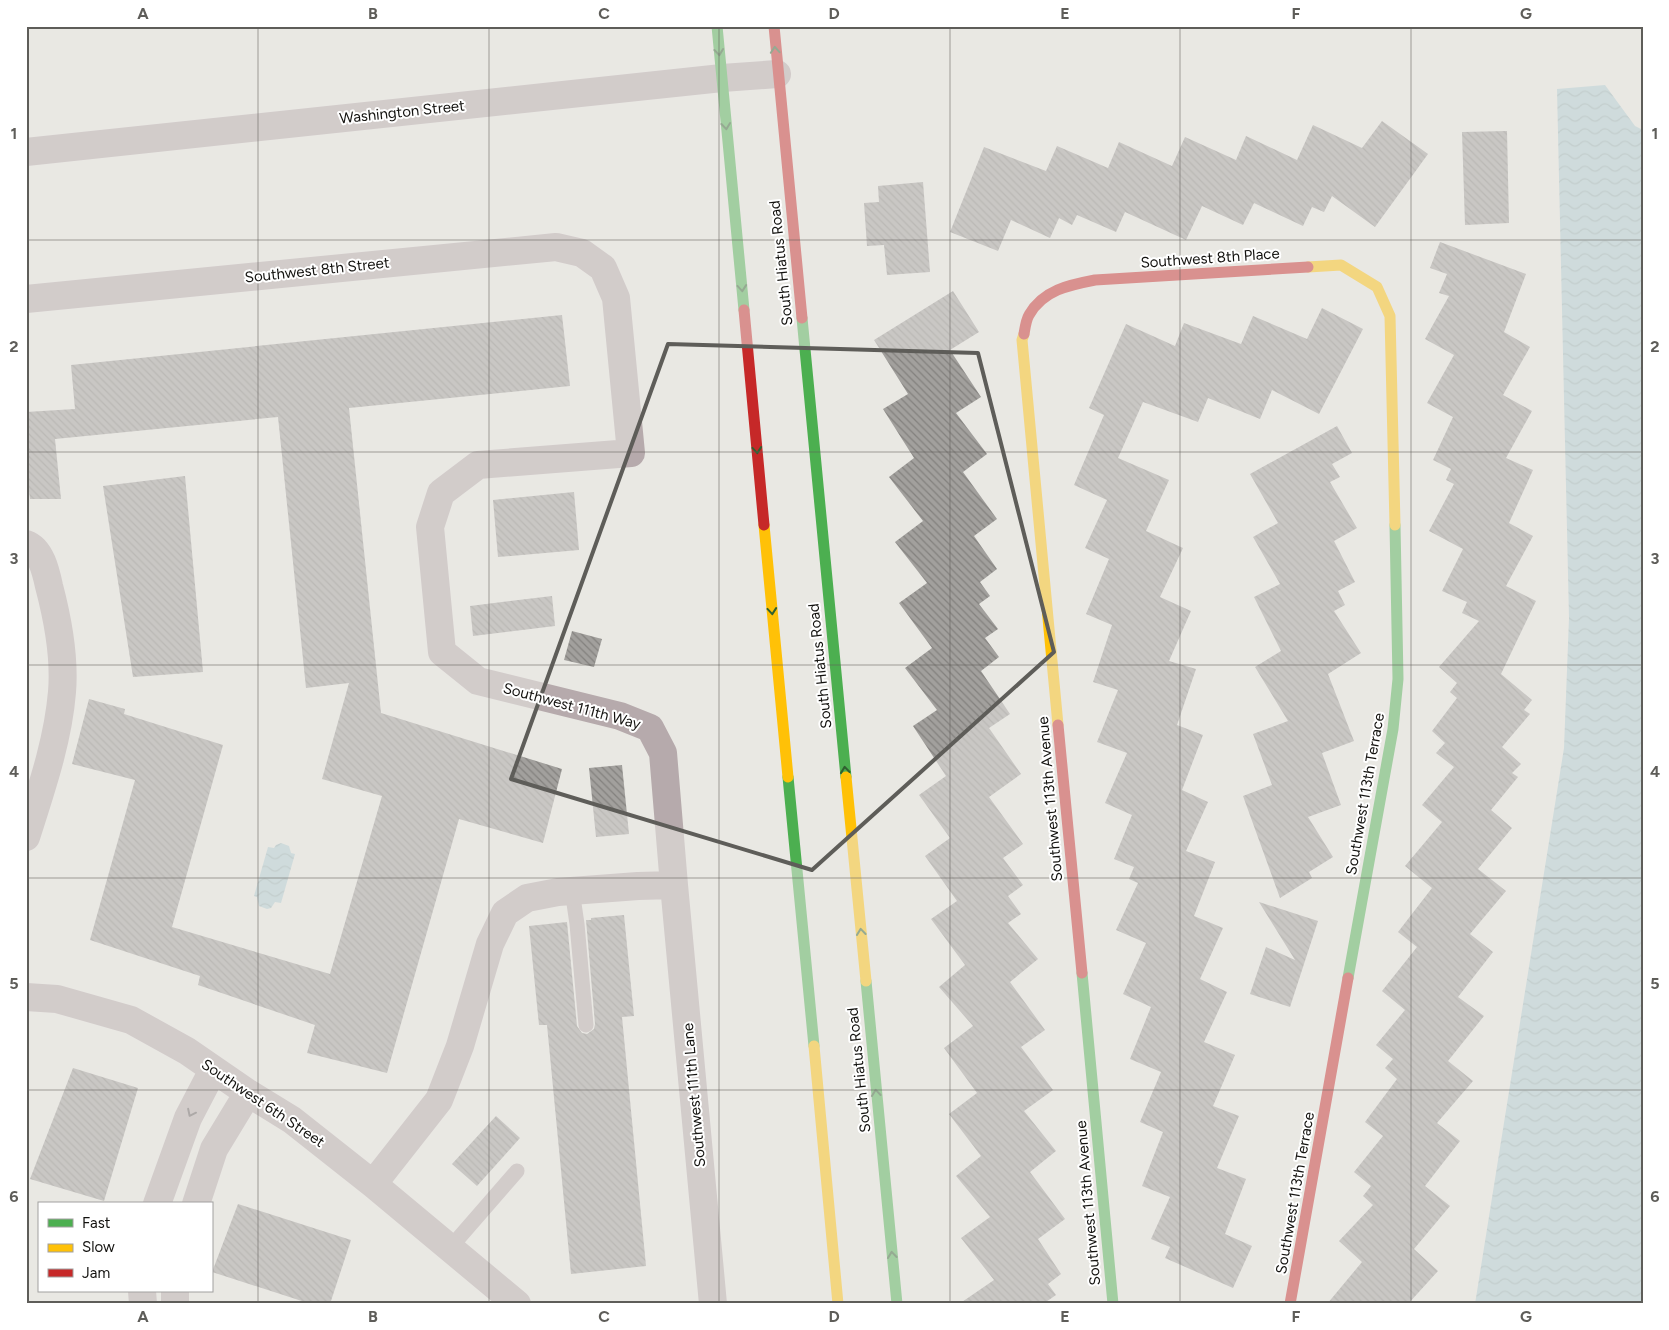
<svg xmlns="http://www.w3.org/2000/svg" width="1669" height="1330" viewBox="0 0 1669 1330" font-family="Figtree,sans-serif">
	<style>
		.water { fill: url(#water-waves) }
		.building { fill: url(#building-back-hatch) }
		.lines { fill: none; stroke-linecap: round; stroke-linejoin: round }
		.lane { stroke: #b6aaac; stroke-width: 15 }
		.street { stroke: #b6aaac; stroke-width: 28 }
		.fast { stroke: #4caf50; stroke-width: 11 }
		.slow { stroke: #ffc107; stroke-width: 11 }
		.jam { stroke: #c62828; stroke-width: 11 }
		.oneway { stroke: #306030 }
		.oneway2 { stroke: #645e5e }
		.marked { fill: none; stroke: #5e5d59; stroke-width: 4; stroke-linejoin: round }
		.grid { fill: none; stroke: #5e5d59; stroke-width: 1; stroke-opacity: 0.55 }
		.labels { text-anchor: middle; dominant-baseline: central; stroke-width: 4; stroke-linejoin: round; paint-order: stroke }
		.street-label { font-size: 15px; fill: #13120f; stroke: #fff }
		.neatline { fill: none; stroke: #5e5d59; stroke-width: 2 }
		.grid-label { font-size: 16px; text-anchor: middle; font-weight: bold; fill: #5e5d59 }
	</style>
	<defs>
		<pattern id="water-waves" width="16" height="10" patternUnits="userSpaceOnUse" patternTransform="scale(1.25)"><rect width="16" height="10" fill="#afcdd2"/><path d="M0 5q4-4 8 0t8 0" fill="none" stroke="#96afb3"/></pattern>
		<pattern id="building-back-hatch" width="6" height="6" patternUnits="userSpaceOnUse" patternTransform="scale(1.25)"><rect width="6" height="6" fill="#a2a09d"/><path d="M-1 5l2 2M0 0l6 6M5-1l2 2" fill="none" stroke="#83817e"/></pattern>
	</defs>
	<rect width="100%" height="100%" fill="#e9e8e3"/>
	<path class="water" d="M 1605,85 L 1635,126 L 1643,130 L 1643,1304 L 1475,1304 L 1564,748 L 1569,618 L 1557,89 Z
		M 281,843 L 289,846 L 291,853 L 295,854 L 281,903 L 275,902 L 271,908 L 267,909 L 259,906 L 257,897 L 254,896 L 268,847 L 274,848 L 276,845 Z"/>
	<path class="building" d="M 1382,121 L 1428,154 L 1375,227 L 1332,196 L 1324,212 L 1312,207 L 1303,226 L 1254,203 L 1243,225 L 1202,206 L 1186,240 L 1125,212 L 1116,232 L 1077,215 L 1072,225 L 1059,218 L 1050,238 L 1011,220 L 998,251 L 950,232 L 984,147 L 1046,171 L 1057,146 L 1108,168 L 1119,142 L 1172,166 L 1185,137 L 1236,160 L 1246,136 L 1297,160 L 1313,125 L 1362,148 Z
		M 1507,131 L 1509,223 L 1465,225 L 1462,132 Z
		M 923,182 L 930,272 L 887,275 L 884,245 L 867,246 L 864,203 L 879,202 L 878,186 Z
		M 1440,242 L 1526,274 L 1504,332 L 1530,347 L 1503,395 L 1532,411 L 1506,458 L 1533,470 L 1509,523 L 1533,536 L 1506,586 L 1536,601 L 1501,674 L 1532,700 L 1524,710 L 1530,714 L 1502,747 L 1521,764 L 1512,773 L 1518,777 L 1491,810 L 1512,828 L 1478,869 L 1506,891 L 1470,934 L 1493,952 L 1458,997 L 1484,1016 L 1448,1061 L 1473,1081 L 1437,1123 L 1460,1141 L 1425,1186 L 1450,1206 L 1414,1249 L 1438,1271 L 1408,1304 L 1327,1304 L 1362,1262 L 1339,1241 L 1373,1205 L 1363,1196 L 1371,1186 L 1354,1172 L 1383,1136 L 1365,1122 L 1397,1079 L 1385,1068 L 1393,1059 L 1376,1045 L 1405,1010 L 1382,991 L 1417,947 L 1398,932 L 1432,888 L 1405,866 L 1442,822 L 1422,805 L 1454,767 L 1436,753 L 1445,743 L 1432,731 L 1457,698 L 1450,692 L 1457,683 L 1439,667 L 1479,621 L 1462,613 L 1467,602 L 1442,591 L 1463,549 L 1429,531 L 1454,484 L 1446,480 L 1451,469 L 1433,460 L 1453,417 L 1427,403 L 1454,355 L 1425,339 L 1449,296 L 1439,293 L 1447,274 L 1430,268 Z
		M 953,291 L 979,332 L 950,350 L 981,397 L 956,413 L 987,454 L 963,472 L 997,519 L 974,536 L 997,569 L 980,582 L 990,596 L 979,604 L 998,629 L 985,638 L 999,657 L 981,671 L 1010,714 L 989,728 L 1021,774 L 989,797 L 1023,844 L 1003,858 L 1023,885 L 1008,896 L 1021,914 L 1008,923 L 1038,959 L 1010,982 L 1045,1030 L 1021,1047 L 1053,1090 L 1024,1111 L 1056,1151 L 1030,1172 L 1065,1219 L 1038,1239 L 1061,1274 L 1048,1284 L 1056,1295 L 1043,1304 L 959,1304 L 994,1280 L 961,1238 L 990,1217 L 956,1176 L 981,1156 L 949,1114 L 977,1093 L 944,1048 L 973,1026 L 939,987 L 965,965 L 931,919 L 957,901 L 925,856 L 950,838 L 919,795 L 946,776 L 913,726 L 937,710 L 905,668 L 932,648 L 899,603 L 927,583 L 895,542 L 923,521 L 889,477 L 914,458 L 883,409 L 908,394 L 874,340 Z
		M 1322,308 L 1363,329 L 1319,414 L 1272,390 L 1260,419 L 1208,398 L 1198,422 L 1143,402 L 1118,458 L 1169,480 L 1146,531 L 1183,548 L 1160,597 L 1191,611 L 1169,661 L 1196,669 L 1177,725 L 1203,735 L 1182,790 L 1208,802 L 1186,851 L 1215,862 L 1194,916 L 1223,928 L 1200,979 L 1227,992 L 1204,1042 L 1235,1055 L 1213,1106 L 1239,1116 L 1217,1168 L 1246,1179 L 1225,1234 L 1252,1246 L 1233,1288 L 1165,1258 L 1170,1247 L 1151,1239 L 1170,1197 L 1142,1186 L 1163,1132 L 1140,1122 L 1161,1072 L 1130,1059 L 1151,1007 L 1123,994 L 1146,943 L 1116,930 L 1138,883 L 1129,879 L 1134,867 L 1114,859 L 1132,815 L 1105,803 L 1127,753 L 1097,742 L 1118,690 L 1093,682 L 1112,625 L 1086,614 L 1109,559 L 1085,548 L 1107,500 L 1074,485 L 1104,415 L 1089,408 L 1126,324 L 1175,346 L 1184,323 L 1241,344 L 1253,316 L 1307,339 Z
		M 562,315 L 570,386 L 349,408 L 381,713 L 562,769 L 543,843 L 459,819 L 387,1073 L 307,1053 L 315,1025 L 198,985 L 200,976 L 90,940 L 135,780 L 72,764 L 89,699 L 125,709 L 124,714 L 223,745 L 172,927 L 330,974 L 382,796 L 322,779 L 349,683 L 306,688 L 278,417 L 55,439 L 61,499 L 30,499 L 26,469 L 26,412 L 75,409 L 71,365 Z
		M 1337,426 L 1352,453 L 1332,464 L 1340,477 L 1330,482 L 1357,528 L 1334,541 L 1355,582 L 1338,591 L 1345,605 L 1334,611 L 1361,653 L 1328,674 L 1354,741 L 1322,753 L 1341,805 L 1308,817 L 1333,857 L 1309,872 L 1312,878 L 1280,898 L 1243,796 L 1272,785 L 1253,734 L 1288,721 L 1255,667 L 1281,651 L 1254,597 L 1280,584 L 1253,537 L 1278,523 L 1250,474 Z
		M 185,476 L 203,672 L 133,677 L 103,486 Z
		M 574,492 L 579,550 L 498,557 L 493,500 Z
		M 552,596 L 555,626 L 473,636 L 470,606 Z
		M 572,631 L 602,639 L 594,667 L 564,660 Z
		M 622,765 L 629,834 L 596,837 L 589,768 Z
		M 1259,902 L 1318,921 L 1290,1007 L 1250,994 L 1266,947 L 1295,960 Z
		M 624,915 L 634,1016 L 622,1017 L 646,1266 L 571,1274 L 547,1025 L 539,1025 L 529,926 L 567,922 L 577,1026 L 582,1033 L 587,1034 L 594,1029 L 595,1024 L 586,920 L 591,920 L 591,918 Z
		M 73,1068 L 138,1088 L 104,1201 L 30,1179 Z
		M 496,1116 L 520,1138 L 477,1186 L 452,1164 Z
		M 238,1204 L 351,1240 L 330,1304 L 311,1304 L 212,1272 Z"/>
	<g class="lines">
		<path class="lane" d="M 572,890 L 577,924 L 586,1025
			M 450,1248 L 517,1171"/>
		<path class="street" d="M 26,152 L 722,78 L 777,74
			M 26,299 L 556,247 L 582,253 L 603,268 L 616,298 L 631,453 L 478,465 L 441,493 L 430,527 L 442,652 L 478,681 L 620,716 L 650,728 L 663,753 L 674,885 L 638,886 L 558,892 L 527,898 L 505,913 L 490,944 L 460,1046 L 439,1100 L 373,1184
			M 26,544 C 41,549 46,572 49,586 C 58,620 65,656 62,692 C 58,741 41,790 26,837
			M 674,885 L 713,1304
			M 26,997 L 57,999 L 131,1020 L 187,1051 L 248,1093 L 292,1120 L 373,1184 L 517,1304
			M 157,1204 L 188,1118 L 213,1070
			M 196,1204 L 214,1149 L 248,1093
			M 142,1291 L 143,1304
			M 175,1291 L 175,1304"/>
		<path class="fast" d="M 717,26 L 744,310
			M 802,318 L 846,777
			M 788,777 L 814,1046
			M 1082,973 L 1113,1304
			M 1348,978 L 1393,729 L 1398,679 L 1395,525
			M 866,981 L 897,1304"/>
		<path class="slow" d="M 1308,267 L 1341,265 L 1377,287 L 1390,316 L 1395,525
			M 1024,334 L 1022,340 L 1058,725
			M 764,525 L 788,777
			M 846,777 L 866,981
			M 814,1046 L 838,1304"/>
		<path class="jam" d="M 774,26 L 802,318
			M 744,310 L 764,525
			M 1024,334 C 1025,328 1026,320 1029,315 C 1043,290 1069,285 1095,280 L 1308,267
			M 1058,725 L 1082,973
			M 1290,1304 L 1348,978"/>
	</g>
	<defs><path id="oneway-chevron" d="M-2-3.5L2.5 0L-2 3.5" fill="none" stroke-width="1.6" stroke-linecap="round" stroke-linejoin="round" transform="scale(1.25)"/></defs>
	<g class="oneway">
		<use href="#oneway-chevron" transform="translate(775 50) rotate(-94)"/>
		<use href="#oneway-chevron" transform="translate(719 52) rotate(84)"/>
		<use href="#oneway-chevron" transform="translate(726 126) rotate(84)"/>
		<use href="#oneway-chevron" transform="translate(742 288) rotate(85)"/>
		<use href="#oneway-chevron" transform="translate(757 450) rotate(85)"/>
		<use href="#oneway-chevron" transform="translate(772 611) rotate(85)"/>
		<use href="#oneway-chevron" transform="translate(845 770) rotate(-96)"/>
		<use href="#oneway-chevron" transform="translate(861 932) rotate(-96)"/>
		<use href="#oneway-chevron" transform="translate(876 1093) rotate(-96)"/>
		<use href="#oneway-chevron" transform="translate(892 1255) rotate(-96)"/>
	</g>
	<use class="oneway2" href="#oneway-chevron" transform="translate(191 1113) rotate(116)"/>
	<path d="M0 0H1669V1330H0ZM 668,344 L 978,353 L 1054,652 L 812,870 L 511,779 Z" fill="#e9e8e3" fill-opacity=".55" fill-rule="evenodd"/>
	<path class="marked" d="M 668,344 L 978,353 L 1054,652 L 812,870 L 511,779 Z"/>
	<path class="grid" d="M 258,26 L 258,1304M 489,26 L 489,1304M 719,26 L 719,1304M 950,26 L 950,1304M 1180,26 L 1180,1304M 1411,26 L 1411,1304M 26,240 L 1643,240M 26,452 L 1643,452M 26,665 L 1643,665M 26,878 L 1643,878M 26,1090 L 1643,1090"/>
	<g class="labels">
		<g class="street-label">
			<text transform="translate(402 112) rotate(-6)">Washington Street</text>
			<text transform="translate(1210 258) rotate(-4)">Southwest 8th Place</text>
			<text transform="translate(781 263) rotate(-96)">South Hiatus Road</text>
			<text transform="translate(317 270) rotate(-6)">Southwest 8th Street</text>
			<text transform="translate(820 666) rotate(-96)">South Hiatus Road</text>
			<text transform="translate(572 706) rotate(15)">Southwest 111th Way</text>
			<text transform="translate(1365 794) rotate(-80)">Southwest 113th Terrace</text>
			<text transform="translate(1050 799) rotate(-95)">Southwest 113th Avenue</text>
			<text transform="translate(859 1070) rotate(-96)">South Hiatus Road</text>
			<text transform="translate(694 1095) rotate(-95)">Southwest 111th Lane</text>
			<text transform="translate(263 1103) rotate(34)">Southwest 6th Street</text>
			<text transform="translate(1295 1193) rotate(-80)">Southwest 113th Terrace</text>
			<text transform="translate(1088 1203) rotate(-95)">Southwest 113th Avenue</text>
		</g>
	</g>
	<rect width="1669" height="1330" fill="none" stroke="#ffffff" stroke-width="55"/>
	<rect x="38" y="1202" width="175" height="90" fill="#ffffff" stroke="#a1a09f"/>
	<rect x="48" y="1219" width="25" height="8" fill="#4caf50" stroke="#a1a09f"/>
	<text x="82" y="1228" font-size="15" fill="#13120f">Fast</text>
	<rect x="48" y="1244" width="25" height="8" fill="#ffc107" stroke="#a1a09f"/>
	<text x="82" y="1252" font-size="15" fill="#13120f">Slow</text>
	<rect x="48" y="1269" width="25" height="8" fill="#c62828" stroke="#a1a09f"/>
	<text x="82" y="1278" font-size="15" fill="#13120f">Jam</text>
	<rect x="28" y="28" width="1614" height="1274" class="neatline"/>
	<g class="grid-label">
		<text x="143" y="19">A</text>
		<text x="373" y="19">B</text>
		<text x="604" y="19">C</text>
		<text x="834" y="19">D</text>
		<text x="1065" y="19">E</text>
		<text x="1296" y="19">F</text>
		<text x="1526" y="19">G</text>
		<text x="14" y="139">1</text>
		<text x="1655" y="139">1</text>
		<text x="14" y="352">2</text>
		<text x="1655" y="352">2</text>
		<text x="14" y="564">3</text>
		<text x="1655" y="564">3</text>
		<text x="14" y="777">4</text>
		<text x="1655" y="777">4</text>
		<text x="14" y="989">5</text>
		<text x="1655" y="989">5</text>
		<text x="14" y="1202">6</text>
		<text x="1655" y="1202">6</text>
		<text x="143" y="1322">A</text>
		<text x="373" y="1322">B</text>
		<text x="604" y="1322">C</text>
		<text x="834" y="1322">D</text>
		<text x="1065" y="1322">E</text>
		<text x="1296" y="1322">F</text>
		<text x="1526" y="1322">G</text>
	</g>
</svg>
